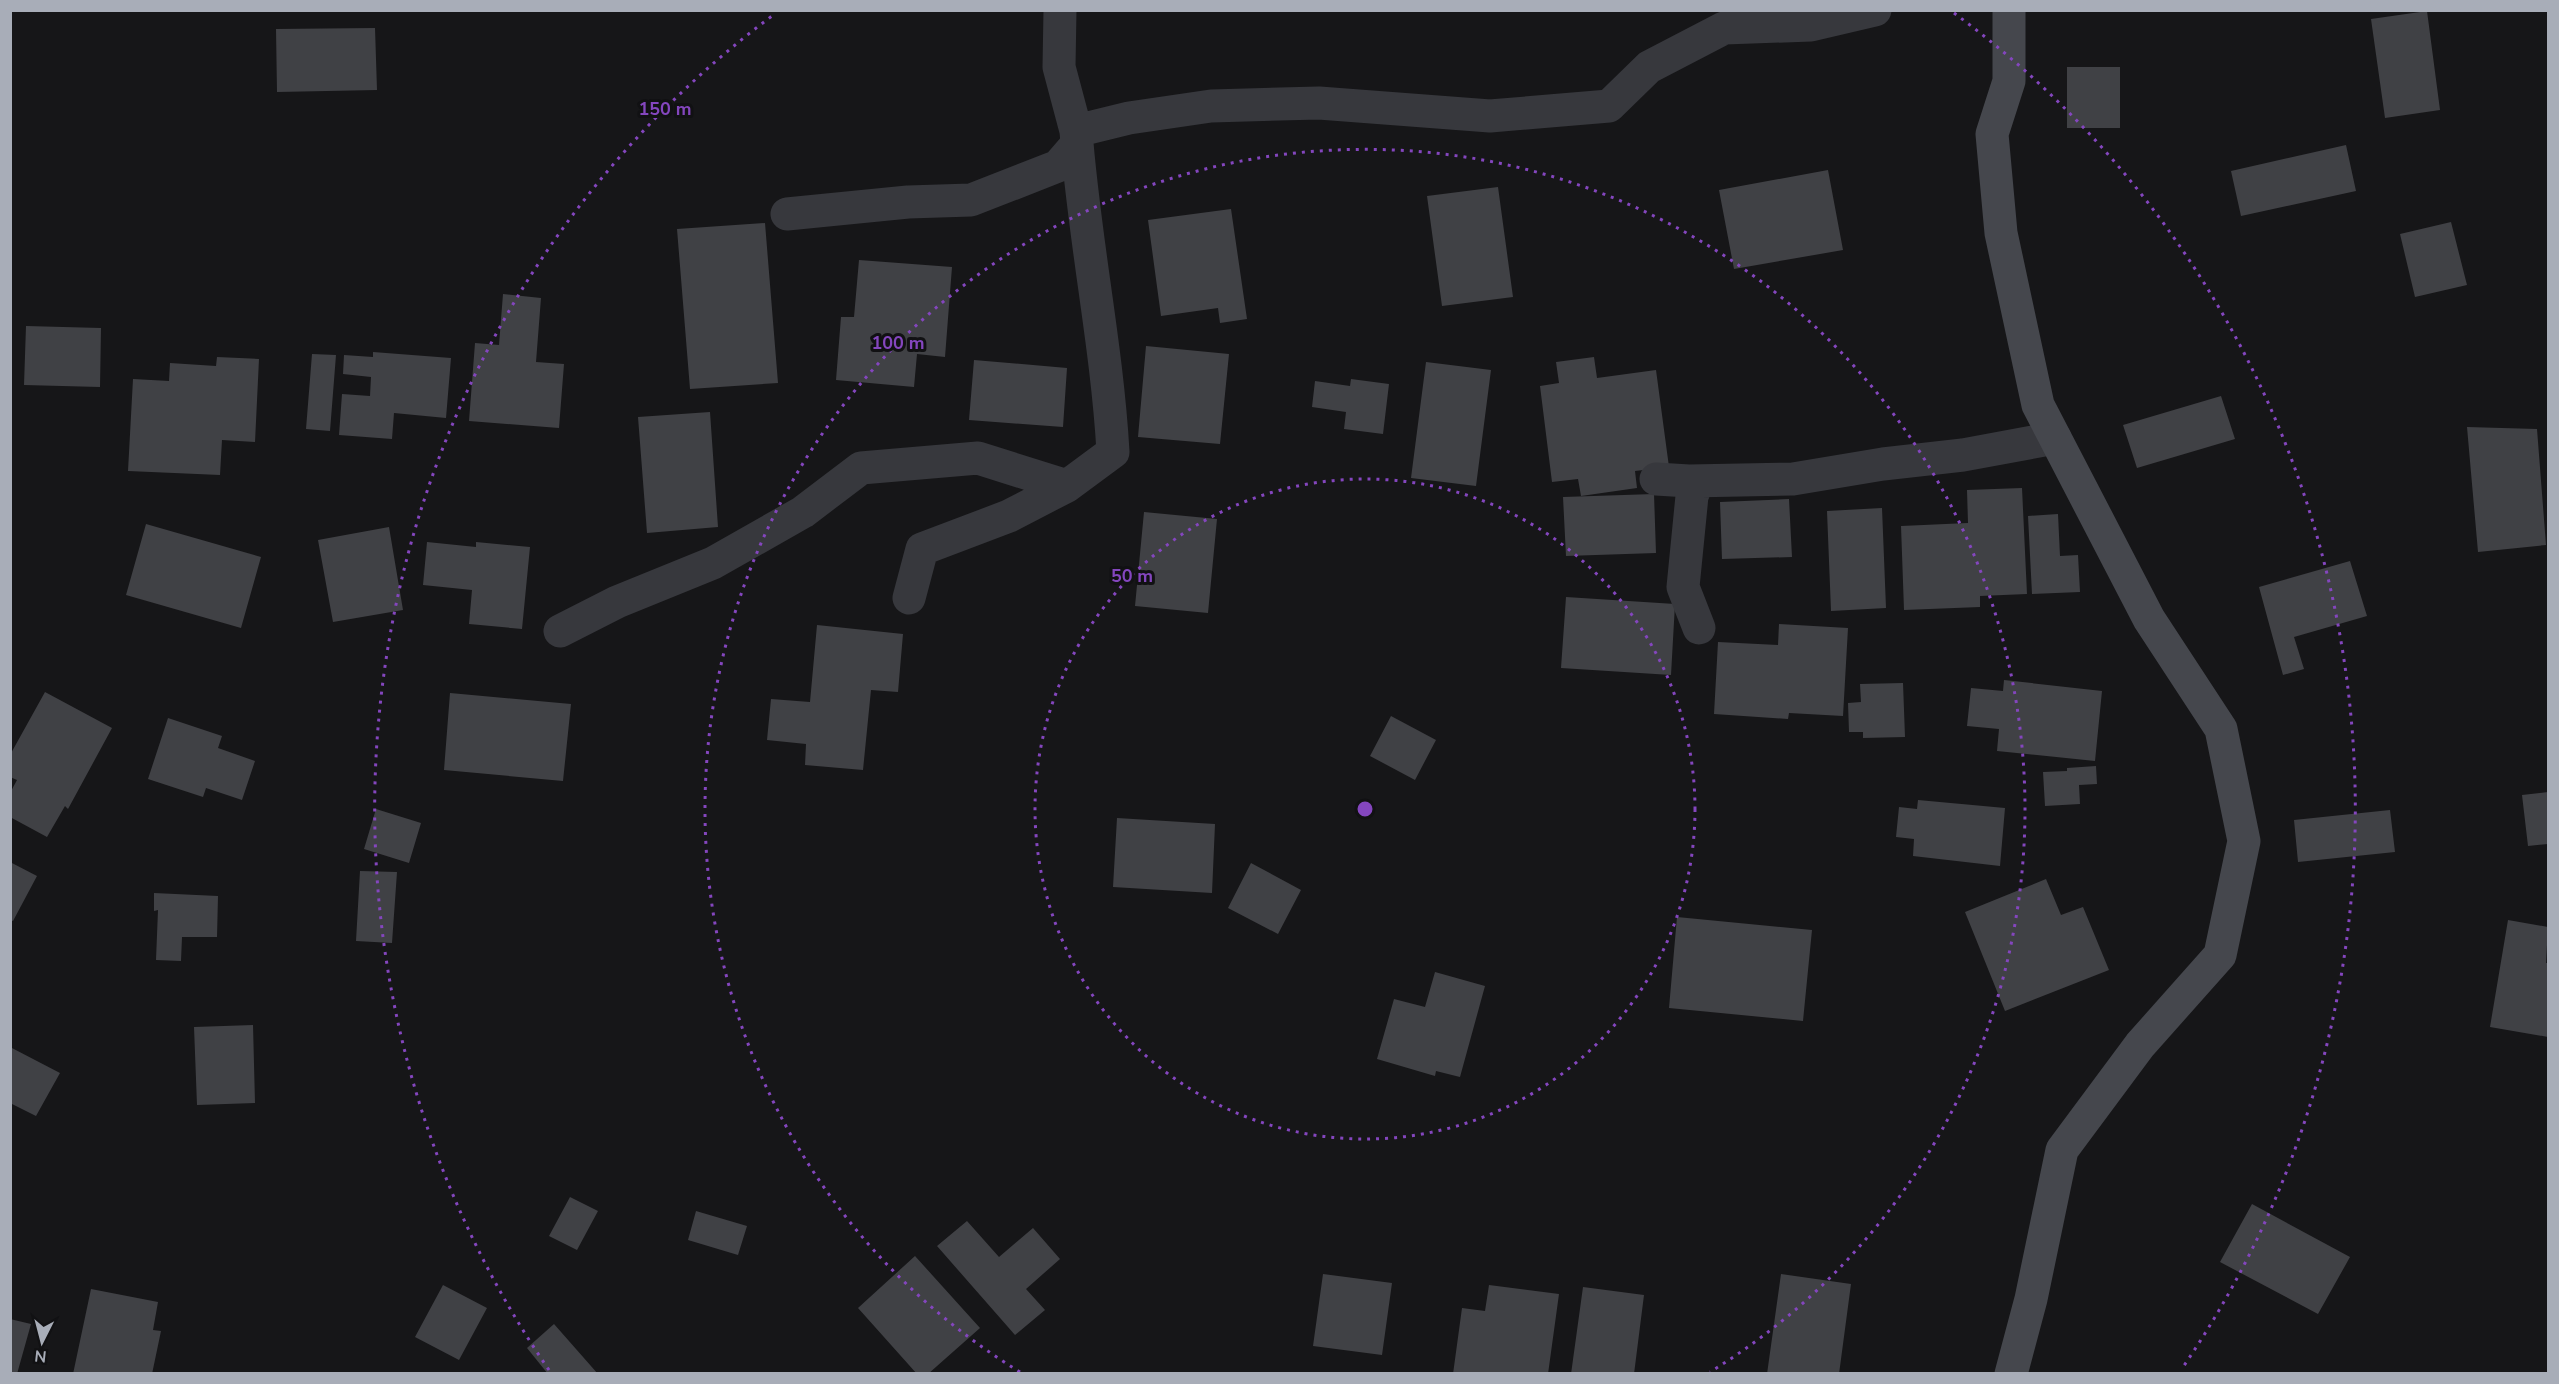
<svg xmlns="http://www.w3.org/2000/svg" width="2559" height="1384" viewBox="0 0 2559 1384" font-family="'Nunito Sans',sans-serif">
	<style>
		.building { fill: #404145 }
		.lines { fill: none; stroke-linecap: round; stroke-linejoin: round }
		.street { stroke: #37383d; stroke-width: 33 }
		.secondary { stroke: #45474d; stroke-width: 33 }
		.ring { fill: none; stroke: #8446be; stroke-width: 3; stroke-dasharray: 3 6 }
		.centre { fill: #8446be; stroke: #111113; stroke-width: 3 }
		.ring-label { font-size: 18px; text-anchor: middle; font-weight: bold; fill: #8446be; stroke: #111113; stroke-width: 6; stroke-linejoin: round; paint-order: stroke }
	</style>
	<rect width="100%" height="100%" fill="#161618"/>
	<path class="building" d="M 2427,11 L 2440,110 L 2385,118 L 2371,19 Z
		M 375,28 L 377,90 L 277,92 L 276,29 Z
		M 2067,67 L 2120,67 L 2120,128 L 2067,128 Z
		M 2346,145 L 2356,191 L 2241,216 L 2231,171 Z
		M 1828,170 L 1843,250 L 1734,269 L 1719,190 Z
		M 1498,187 L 1513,297 L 1442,306 L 1427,196 Z
		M 1231,209 L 1247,319 L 1220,323 L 1218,308 L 1161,316 L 1148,220 Z
		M 2451,222 L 2467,285 L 2415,297 L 2400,234 Z
		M 765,223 L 778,383 L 690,389 L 677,229 Z
		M 859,260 L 952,267 L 945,357 L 917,354 L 914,387 L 836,380 L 841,317 L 854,317 Z
		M 503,294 L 541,298 L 536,362 L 564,364 L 559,428 L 469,421 L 475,343 L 499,345 Z
		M 26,326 L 101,328 L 100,387 L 24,385 Z
		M 1146,346 L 1229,354 L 1220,444 L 1138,437 Z
		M 373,352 L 451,358 L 446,418 L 394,413 L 392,439 L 339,435 L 342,394 L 370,396 L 371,377 L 343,374 L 344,355 L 373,357 Z
		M 312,354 L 336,355 L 330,431 L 306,429 Z
		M 217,357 L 259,359 L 255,442 L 222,440 L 220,475 L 128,471 L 133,379 L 169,381 L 170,363 L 216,366 Z
		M 1594,357 L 1597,378 L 1656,370 L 1669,467 L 1635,471 L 1637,488 L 1581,496 L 1578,479 L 1552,482 L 1540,386 L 1559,383 L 1556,362 Z
		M 974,360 L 1067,368 L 1063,427 L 969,420 Z
		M 1426,362 L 1491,370 L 1476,486 L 1411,478 Z
		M 1351,379 L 1389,384 L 1383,434 L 1344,429 L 1346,412 L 1312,407 L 1315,381 L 1350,386 Z
		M 2221,396 L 2235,439 L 2137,468 L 2123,425 Z
		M 710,412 L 718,527 L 647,533 L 638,417 Z
		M 2467,427 L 2537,429 L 2546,545 L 2478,552 Z
		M 2022,488 L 2027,594 L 1980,596 L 1980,607 L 1904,610 L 1901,526 L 1968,523 L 1967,490 Z
		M 1654,494 L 1656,553 L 1566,556 L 1563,497 Z
		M 1789,499 L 1792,557 L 1722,559 L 1720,502 Z
		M 1882,508 L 1886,608 L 1831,611 L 1827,511 Z
		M 1144,512 L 1217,519 L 1208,613 L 1135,606 Z
		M 2058,514 L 2060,556 L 2078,555 L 2080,592 L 2032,594 L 2028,516 Z
		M 146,524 L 261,557 L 241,628 L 126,595 Z
		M 389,527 L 403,610 L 333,622 L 318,540 Z
		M 427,542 L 476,547 L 476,542 L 530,547 L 522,629 L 469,624 L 472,590 L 423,585 Z
		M 2350,561 L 2367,616 L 2294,637 L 2304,669 L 2283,675 L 2259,587 Z
		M 1566,597 L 1675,604 L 1671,675 L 1561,668 Z
		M 1779,624 L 1848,628 L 1843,716 L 1789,713 L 1788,719 L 1714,714 L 1718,642 L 1778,645 Z
		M 817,625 L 903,634 L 898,692 L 871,690 L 863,770 L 805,765 L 806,744 L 767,740 L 771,699 L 810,702 Z
		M 2004,680 L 2102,691 L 2095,761 L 1997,751 L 1999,729 L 1967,726 L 1971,688 L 2003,691 Z
		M 1903,683 L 1905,737 L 1863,738 L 1863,732 L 1849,732 L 1848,703 L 1861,702 L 1860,684 Z
		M 45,692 L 112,728 L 68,809 L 65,806 L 47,837 L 10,817 L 10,793 L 17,780 L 10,777 L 10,755 Z
		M 450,693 L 571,704 L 563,781 L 444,770 Z
		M 1391,716 L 1436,740 L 1415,780 L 1370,756 Z
		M 168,718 L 222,736 L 218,748 L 255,761 L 242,800 L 206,788 L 203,797 L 148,779 Z
		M 2096,766 L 2097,784 L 2079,785 L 2080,804 L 2045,806 L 2043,772 L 2067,771 L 2067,768 Z
		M 2548,792 L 2548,844 L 2528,846 L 2522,795 Z
		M 1918,800 L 2005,808 L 2000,866 L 1913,856 L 1914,839 L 1896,837 L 1899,807 L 1917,809 Z
		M 376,809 L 421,823 L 409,863 L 364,849 Z
		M 2390,810 L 2395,852 L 2298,862 L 2294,820 Z
		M 1117,818 L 1215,824 L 1212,893 L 1113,887 Z
		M 10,862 L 37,876 L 13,921 L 10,920 Z
		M 1251,863 L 1301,890 L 1278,934 L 1228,908 Z
		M 360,871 L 397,872 L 392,943 L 356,941 Z
		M 2046,879 L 2061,915 L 2083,907 L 2109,970 L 2005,1011 L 1965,912 Z
		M 154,893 L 218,896 L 217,937 L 182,937 L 181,961 L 156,960 L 158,910 L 154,911 Z
		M 1677,917 L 1812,930 L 1803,1021 L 1669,1008 Z
		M 2508,920 L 2548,927 L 2546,963 L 2548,963 L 2548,1037 L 2490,1027 Z
		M 1435,972 L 1485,986 L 1460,1077 L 1436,1071 L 1435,1076 L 1377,1059 L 1394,999 L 1425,1007 Z
		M 253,1025 L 255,1103 L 197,1105 L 194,1027 Z
		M 10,1047 L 60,1073 L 36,1116 L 10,1103 Z
		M 570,1197 L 598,1211 L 577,1250 L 549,1236 Z
		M 2252,1204 L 2350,1257 L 2318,1314 L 2220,1262 Z
		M 696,1211 L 747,1226 L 738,1255 L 688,1240 Z
		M 967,1221 L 999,1257 L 1033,1228 L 1060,1259 L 1026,1289 L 1045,1310 L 1015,1335 L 937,1246 Z
		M 915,1256 L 980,1328 L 928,1374 L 917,1374 L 858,1308 Z
		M 1323,1274 L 1392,1283 L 1382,1355 L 1313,1346 Z
		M 1781,1274 L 1851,1284 L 1839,1374 L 1767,1374 Z
		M 443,1285 L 487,1308 L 459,1360 L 415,1337 Z
		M 1489,1285 L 1559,1294 L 1548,1374 L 1453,1374 L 1462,1308 L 1485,1311 Z
		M 1583,1287 L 1644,1295 L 1634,1374 L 1571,1374 Z
		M 91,1289 L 158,1302 L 153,1330 L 161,1331 L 152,1374 L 73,1374 Z
		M 10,1319 L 31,1324 L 17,1374 L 10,1374 Z
		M 554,1324 L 598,1374 L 548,1374 L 527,1348 Z"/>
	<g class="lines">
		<path class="street" d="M 1060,10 L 1059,67 L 1076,131
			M 787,214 L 908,202 L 971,200 L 1058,166 L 1077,144
			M 1656,479 L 1689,481 L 1793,479 L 1883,464 L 1963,455 L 2055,438
			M 1698,481 L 1692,496 L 1683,587 L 1699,628
			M 909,598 L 922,549 L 1009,516 L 1067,486 L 1113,452 C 1107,345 1084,239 1076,131 L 1129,118 L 1211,106 L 1319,103 L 1490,116 L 1609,106 L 1649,67 L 1724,28 L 1811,25 L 1875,10
			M 560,631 L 617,602 L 713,563 L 803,512 L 861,468 L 978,458 L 1067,486"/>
		<path class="secondary" d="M 2009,10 L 2009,81 L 1992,134 L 2001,233 L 2038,405 L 2149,619 L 2221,729 L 2244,841 L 2220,955 L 2140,1045 L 2062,1150 L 2031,1299 L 2011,1374"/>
	</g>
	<g class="ring">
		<circle cx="1365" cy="809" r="330"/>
		<path d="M1020 1372A660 660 0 1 1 1710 1372"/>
		<path d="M549 1370A990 990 0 0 1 776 13M1954 13A990 990 0 0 1 2181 1370"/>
	</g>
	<circle cx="1365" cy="809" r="9" class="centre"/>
	<g class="ring-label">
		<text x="665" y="115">150 m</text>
		<text x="898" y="349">100 m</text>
		<text x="1132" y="582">50 m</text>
	</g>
	<rect width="2559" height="1384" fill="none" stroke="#a8adb8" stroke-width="24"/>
	<g transform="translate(42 1342) rotate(186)" stroke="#111113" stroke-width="4.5" paint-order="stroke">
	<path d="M0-4.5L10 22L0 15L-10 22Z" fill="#a8adb8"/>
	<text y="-9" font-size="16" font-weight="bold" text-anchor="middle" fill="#a8adb8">N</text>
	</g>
</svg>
